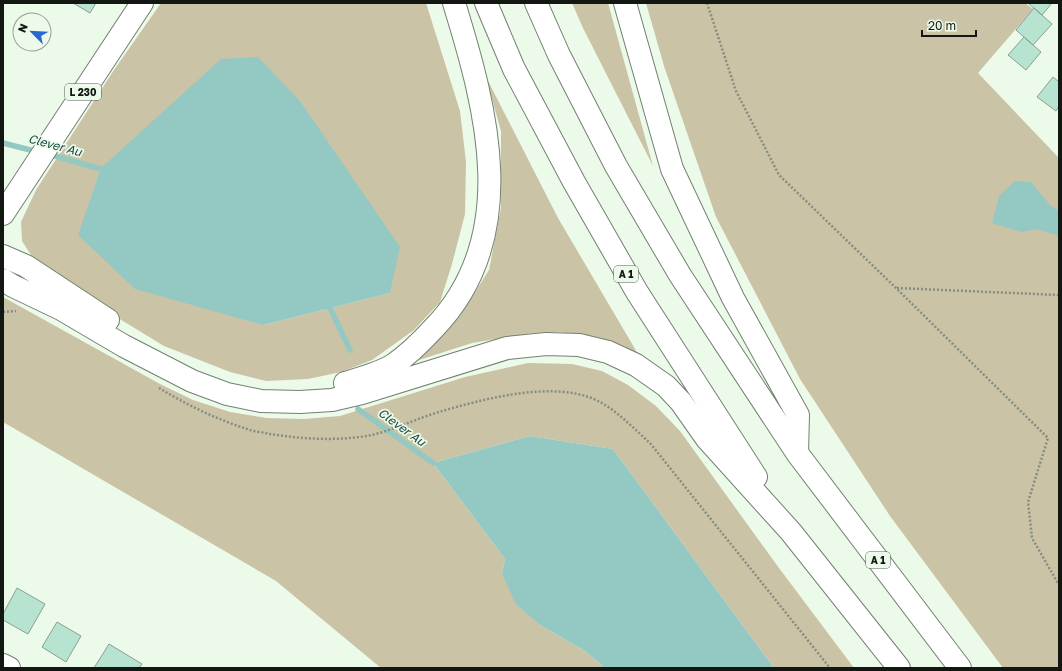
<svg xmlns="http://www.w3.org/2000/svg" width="1062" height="671" viewBox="0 0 1062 671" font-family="'Golos Text',sans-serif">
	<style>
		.green { fill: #cbc3a6; fill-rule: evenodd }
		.water { fill: #94c8c3 }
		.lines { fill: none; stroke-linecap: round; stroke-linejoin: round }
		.stream { stroke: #94c8c3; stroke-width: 5.5 }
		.building { fill: #b7e4d0; stroke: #899e94 }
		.minor-casing { stroke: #738071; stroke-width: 24 }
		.major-casing { stroke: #738071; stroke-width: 24 }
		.highway-casing { stroke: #738071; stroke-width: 24 }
		.path { stroke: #848d82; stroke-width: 2.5; stroke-dasharray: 2 2; stroke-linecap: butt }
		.minor { stroke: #fff; stroke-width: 22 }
		.major { stroke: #fff; stroke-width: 22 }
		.highway { stroke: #fff; stroke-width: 22 }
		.labels { text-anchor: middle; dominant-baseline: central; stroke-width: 3.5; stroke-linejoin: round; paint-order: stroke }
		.shield { fill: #ecfae9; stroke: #535b52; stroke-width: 1 }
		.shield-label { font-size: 10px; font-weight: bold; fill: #121711 }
		.water-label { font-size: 12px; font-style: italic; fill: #1c4b48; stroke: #ecfae9 }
	</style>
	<rect width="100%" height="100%" fill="#ecfae9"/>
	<path class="green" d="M 161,3 L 426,3 L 460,111 L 466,162 L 465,214 L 452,264 L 440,302 L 414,330 L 372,360 L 341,372 L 308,379 L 266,381 L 230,372 L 164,346 L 100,307 L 33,258 L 22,241 L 21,222 L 36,190 L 114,70 ZM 300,101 L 390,293 L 263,325 Z
		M 572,3 L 608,3 L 653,166 L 583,28 Z
		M 646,3 L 1025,3 L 1033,9 L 978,73 L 1059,158 L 1059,668 L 1003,668 L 890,516 L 800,379 L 716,217 L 664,66 Z
		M 486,77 L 558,218 L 638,354 L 622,345 L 593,337 L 559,332 L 533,333 L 472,343 L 416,361 L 459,317 L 489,270 L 501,208 L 501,131 Z
		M 3,297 L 160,384 L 193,400 L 230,412 L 267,418 L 303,419 L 340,416 L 465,377 L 528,363 L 572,364 L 602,371 L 628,385 L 656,406 L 680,431 L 776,564 L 854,668 L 774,668 L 613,449 L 530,436 L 433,463 L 505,559 L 502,574 L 540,625 L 585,651 L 605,668 L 381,668 L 276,581 L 3,422 Z"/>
	<path class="water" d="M 258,57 L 300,101 L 400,247 L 390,293 L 263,325 L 135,289 L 78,235 L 101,168 L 221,59 Z
		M 1015,181 L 1031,182 L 1051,206 L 1059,211 L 1059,236 L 1037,229 L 1021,232 L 992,223 L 999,196 Z
		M 530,436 L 613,449 L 774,668 L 605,668 L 585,651 L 540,625 L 516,604 L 502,574 L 505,559 L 433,463 Z"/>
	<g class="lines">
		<path class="stream" d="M 3,143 L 38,152
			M 48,154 L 108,171
			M 324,304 L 330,308 L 350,350
			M 358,409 L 433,463"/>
	</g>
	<path class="building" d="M 73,3 L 96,3 L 90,13 Z
		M 1028,3 L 1052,3 L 1042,15 Z
		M 1034,8 L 1052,24 L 1033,45 L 1016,30 Z
		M 1024,37 L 1041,52 L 1026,70 L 1008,55 Z
		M 1053,77 L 1059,82 L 1059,106 L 1056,111 L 1037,97 Z
		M 17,588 L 45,604 L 28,634 L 3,620 L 3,614 Z
		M 57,622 L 81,636 L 66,662 L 42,647 Z
		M 109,644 L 142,664 L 139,668 L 94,668 Z"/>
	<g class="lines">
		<g class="minor-casing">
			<path id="minor" d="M 3,665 L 9,668"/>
		</g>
		<g class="major-casing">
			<path id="major" d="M 3,214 L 142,3"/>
		</g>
		<g class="highway-casing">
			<path id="highway" d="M 486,3 L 514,69 L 574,182 L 637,292 L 756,477
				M 536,3 L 559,55 L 616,166 L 680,275 L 797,453 L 960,668
				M 625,3 L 672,169 L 733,298 L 798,415 L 797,453
				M 3,256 L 26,266 L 108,320
				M 3,280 L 13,286 L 61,309 L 124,346 L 192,381 L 227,394 L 261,401 L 300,402 L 332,400 L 362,393 L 507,348 L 546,344 L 579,345 L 608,352 L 636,365 L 666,386 L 681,402 L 707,439 L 791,532 L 899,668
				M 345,383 C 358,379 381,373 393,365 C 408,355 421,342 433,329 C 522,238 487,110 454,3"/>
		</g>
		<path class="path" d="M 707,3 L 736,91 L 779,175 L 896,288 L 1048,438 L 1028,502 L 1032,538 L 1059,585
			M 897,288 L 1059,295
			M 3,312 L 16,311
			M 159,388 C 185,404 218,420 247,429 C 254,432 263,432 270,434 C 302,439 335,441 367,436 C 392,431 415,419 439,412 C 483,399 553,380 596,400 C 617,410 633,428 650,443 L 830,668"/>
		<use href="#minor" class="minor"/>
		<use href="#major" class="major"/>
		<use href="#highway" class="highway"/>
	</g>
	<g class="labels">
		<g class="shield">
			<rect x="65" y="84" width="36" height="16" rx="3"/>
			<rect x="614" y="266" width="24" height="16" rx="3"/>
			<rect x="866" y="552" width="24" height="16" rx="3"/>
		</g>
		<g class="shield-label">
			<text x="83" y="92">L 230</text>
			<text x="626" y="274">A 1</text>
			<text x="878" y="560">A 1</text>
		</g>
		<g class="water-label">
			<text transform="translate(55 145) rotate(15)">Clever Au</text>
			<text transform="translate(402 427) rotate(36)">Clever Au</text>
		</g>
	</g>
	<rect width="1062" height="671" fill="none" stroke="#121711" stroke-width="8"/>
	<g transform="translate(32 32) rotate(294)"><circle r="19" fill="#ecfae9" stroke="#959f93"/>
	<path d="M0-3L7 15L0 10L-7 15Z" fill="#2768d4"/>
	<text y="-6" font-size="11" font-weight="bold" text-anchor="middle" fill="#121711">N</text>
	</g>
	<path d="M922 30v6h54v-6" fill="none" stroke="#121711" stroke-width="2"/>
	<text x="928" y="30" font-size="12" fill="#121711" stroke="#ecfae9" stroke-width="3" paint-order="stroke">20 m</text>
</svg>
